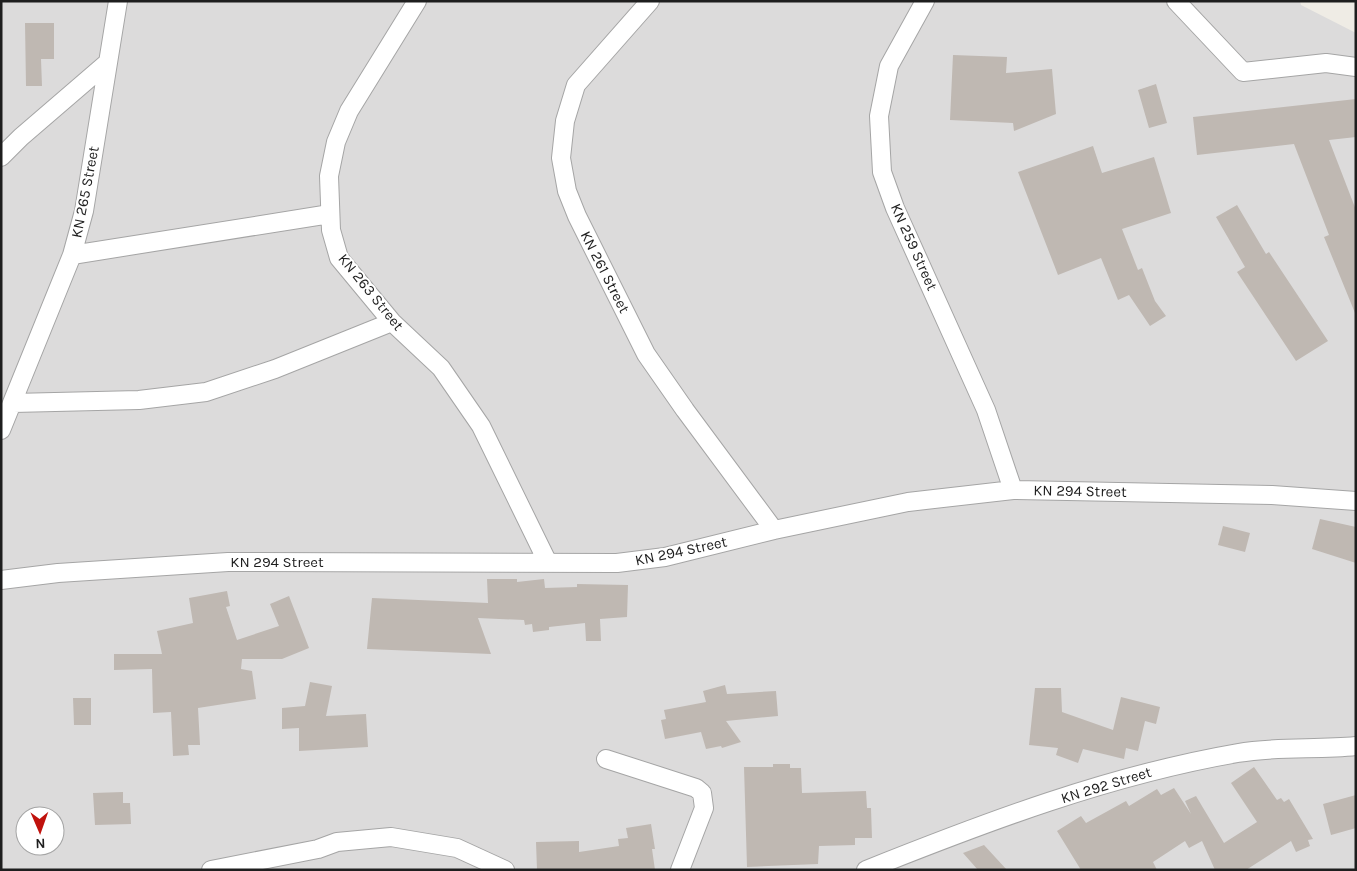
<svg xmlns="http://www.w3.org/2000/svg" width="1357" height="871" viewBox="0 0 1357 871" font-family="Karla,sans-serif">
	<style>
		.residential { fill: #dcdbdb; fill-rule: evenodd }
		.building { fill: #bfb8b2 }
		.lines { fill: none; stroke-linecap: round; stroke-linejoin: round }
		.street-casing { stroke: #a5a5a5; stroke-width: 20 }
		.street { stroke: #fff; stroke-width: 18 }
		.labels { text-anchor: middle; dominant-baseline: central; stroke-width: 4; stroke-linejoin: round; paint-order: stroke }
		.street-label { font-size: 15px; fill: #1e1e1e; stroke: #fff }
	</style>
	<rect width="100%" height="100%" fill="#efece5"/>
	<path class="residential" d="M 1,1 L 1300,1 L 1301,5 L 1356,33 L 1356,870 L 1,870 ZM 25,816 L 55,816 L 55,846 L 25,846 Z"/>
	<path class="building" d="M 25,23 L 54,23 L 54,59 L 41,59 L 42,86 L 26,86 Z
		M 953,55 L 1007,57 L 1006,73 L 1052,69 L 1056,114 L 1014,131 L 1013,123 L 950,120 Z
		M 1156,84 L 1167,123 L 1149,128 L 1138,90 Z
		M 1356,99 L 1356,137 L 1329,140 L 1356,210 L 1355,313 L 1324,237 L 1329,235 L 1294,144 L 1197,155 L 1193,117 Z
		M 1093,146 L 1102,173 L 1154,157 L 1171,213 L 1122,229 L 1138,270 L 1142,268 L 1155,301 L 1166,316 L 1150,326 L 1129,295 L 1118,300 L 1101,258 L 1058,275 L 1018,172 Z
		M 1237,205 L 1266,254 L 1269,252 L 1328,341 L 1296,361 L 1237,272 L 1245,267 L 1216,217 Z
		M 1320,519 L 1356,527 L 1356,563 L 1312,549 Z
		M 1223,526 L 1250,533 L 1245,552 L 1218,545 Z
		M 487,579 L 517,579 L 517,582 L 544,579 L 545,588 L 577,587 L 577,584 L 628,585 L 627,617 L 600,619 L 601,641 L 586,641 L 585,623 L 549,627 L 549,630 L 533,632 L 532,624 L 525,625 L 524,620 L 478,618 L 491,654 L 367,649 L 372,598 L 488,603 Z
		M 227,591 L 230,606 L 226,607 L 237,640 L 279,626 L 270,604 L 289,596 L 309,648 L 282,659 L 242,659 L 241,669 L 252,671 L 256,699 L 198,708 L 200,745 L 188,745 L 189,755 L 173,756 L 171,712 L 153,713 L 152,669 L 114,670 L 114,654 L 162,654 L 157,631 L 193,623 L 189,598 Z
		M 310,682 L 332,686 L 326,716 L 366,714 L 368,747 L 299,751 L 299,728 L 282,729 L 282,708 L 305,706 Z
		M 725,685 L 727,694 L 776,691 L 778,716 L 726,721 L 741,742 L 722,748 L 721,746 L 706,749 L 701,732 L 665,739 L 661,720 L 666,719 L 664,710 L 706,702 L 703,691 Z
		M 1035,688 L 1061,688 L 1062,712 L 1113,730 L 1121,697 L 1160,707 L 1156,724 L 1145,721 L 1138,751 L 1126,748 L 1124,759 L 1083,749 L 1078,763 L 1056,755 L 1058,748 L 1029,745 Z
		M 73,698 L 91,698 L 91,725 L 74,725 Z
		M 773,764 L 790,764 L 790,768 L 801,768 L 802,793 L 866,791 L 867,808 L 871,808 L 872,838 L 855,838 L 855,845 L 819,846 L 818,864 L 747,867 L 744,767 L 773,767 Z
		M 1254,767 L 1277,800 L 1281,798 L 1284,802 L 1289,799 L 1313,839 L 1308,840 L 1310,846 L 1296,852 L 1291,841 L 1246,870 L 1215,870 L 1202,841 L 1189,848 L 1185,841 L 1153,862 L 1157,870 L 1081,870 L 1057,831 L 1081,816 L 1086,823 L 1126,801 L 1129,806 L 1157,789 L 1161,795 L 1174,788 L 1191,814 L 1185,801 L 1196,796 L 1224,843 L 1257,822 L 1231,783 Z
		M 123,792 L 123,803 L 130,803 L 131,824 L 95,825 L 93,793 Z
		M 1356,795 L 1356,828 L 1331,835 L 1323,804 Z
		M 651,824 L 655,849 L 652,849 L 655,870 L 537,870 L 536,842 L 579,841 L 579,852 L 619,846 L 618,839 L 628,838 L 626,828 Z
		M 984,845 L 1007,870 L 978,870 L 963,853 Z"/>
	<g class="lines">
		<g class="street-casing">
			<path id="street" d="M 417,1 L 349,111 L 336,142 L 329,176 L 331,230 L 339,258 L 392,322 L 441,368 L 481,426 L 548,563
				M 650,1 L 576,85 L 565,121 L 561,158 L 567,191 L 577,216 L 646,354 L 685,410 L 774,530
				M 925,1 L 889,66 L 879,116 L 882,172 L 895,208 L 986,410 L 1013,490
				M 1176,1 L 1243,72 L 1326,63 L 1356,67
				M 1,157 L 21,137 L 107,63
				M 72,255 L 330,214
				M 13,403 L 139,400 L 206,392 L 275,369 L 392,322
				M 1,430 L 72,255 L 84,211 L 118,1
				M 1,580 L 58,573 L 228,562 L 617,563 L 665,557 L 774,530 L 908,502 L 1013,490 L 1272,495 L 1356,501
				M 606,759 L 696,788 L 702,793 L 704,808 L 680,870
				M 211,870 L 318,849 L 337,842 L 391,837 L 457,848 L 505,870
				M 866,870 C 986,822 1110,775 1238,753 C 1276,746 1317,750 1356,746"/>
		</g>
		<use href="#street" class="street"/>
	</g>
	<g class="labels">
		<g class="street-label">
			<text transform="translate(85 192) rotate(-79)">KN 265 Street</text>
			<text transform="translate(914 247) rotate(66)">KN 259 Street</text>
			<text transform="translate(605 272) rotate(63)">KN 261 Street</text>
			<text transform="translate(371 292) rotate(51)">KN 263 Street</text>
			<text transform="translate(1080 491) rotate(1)">KN 294 Street</text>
			<text transform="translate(681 551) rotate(-12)">KN 294 Street</text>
			<text x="277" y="562">KN 294 Street</text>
			<text transform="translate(1106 785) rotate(-17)">KN 292 Street</text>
		</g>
	</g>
	<rect width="1357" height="871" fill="none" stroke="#1e1e1e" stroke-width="5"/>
	<g transform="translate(40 831) rotate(178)"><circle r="24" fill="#ffffff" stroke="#a5a5a5"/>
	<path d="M0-4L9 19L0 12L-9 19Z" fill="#c0120d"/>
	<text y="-8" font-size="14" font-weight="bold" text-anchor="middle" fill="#1e1e1e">N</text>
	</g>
</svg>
